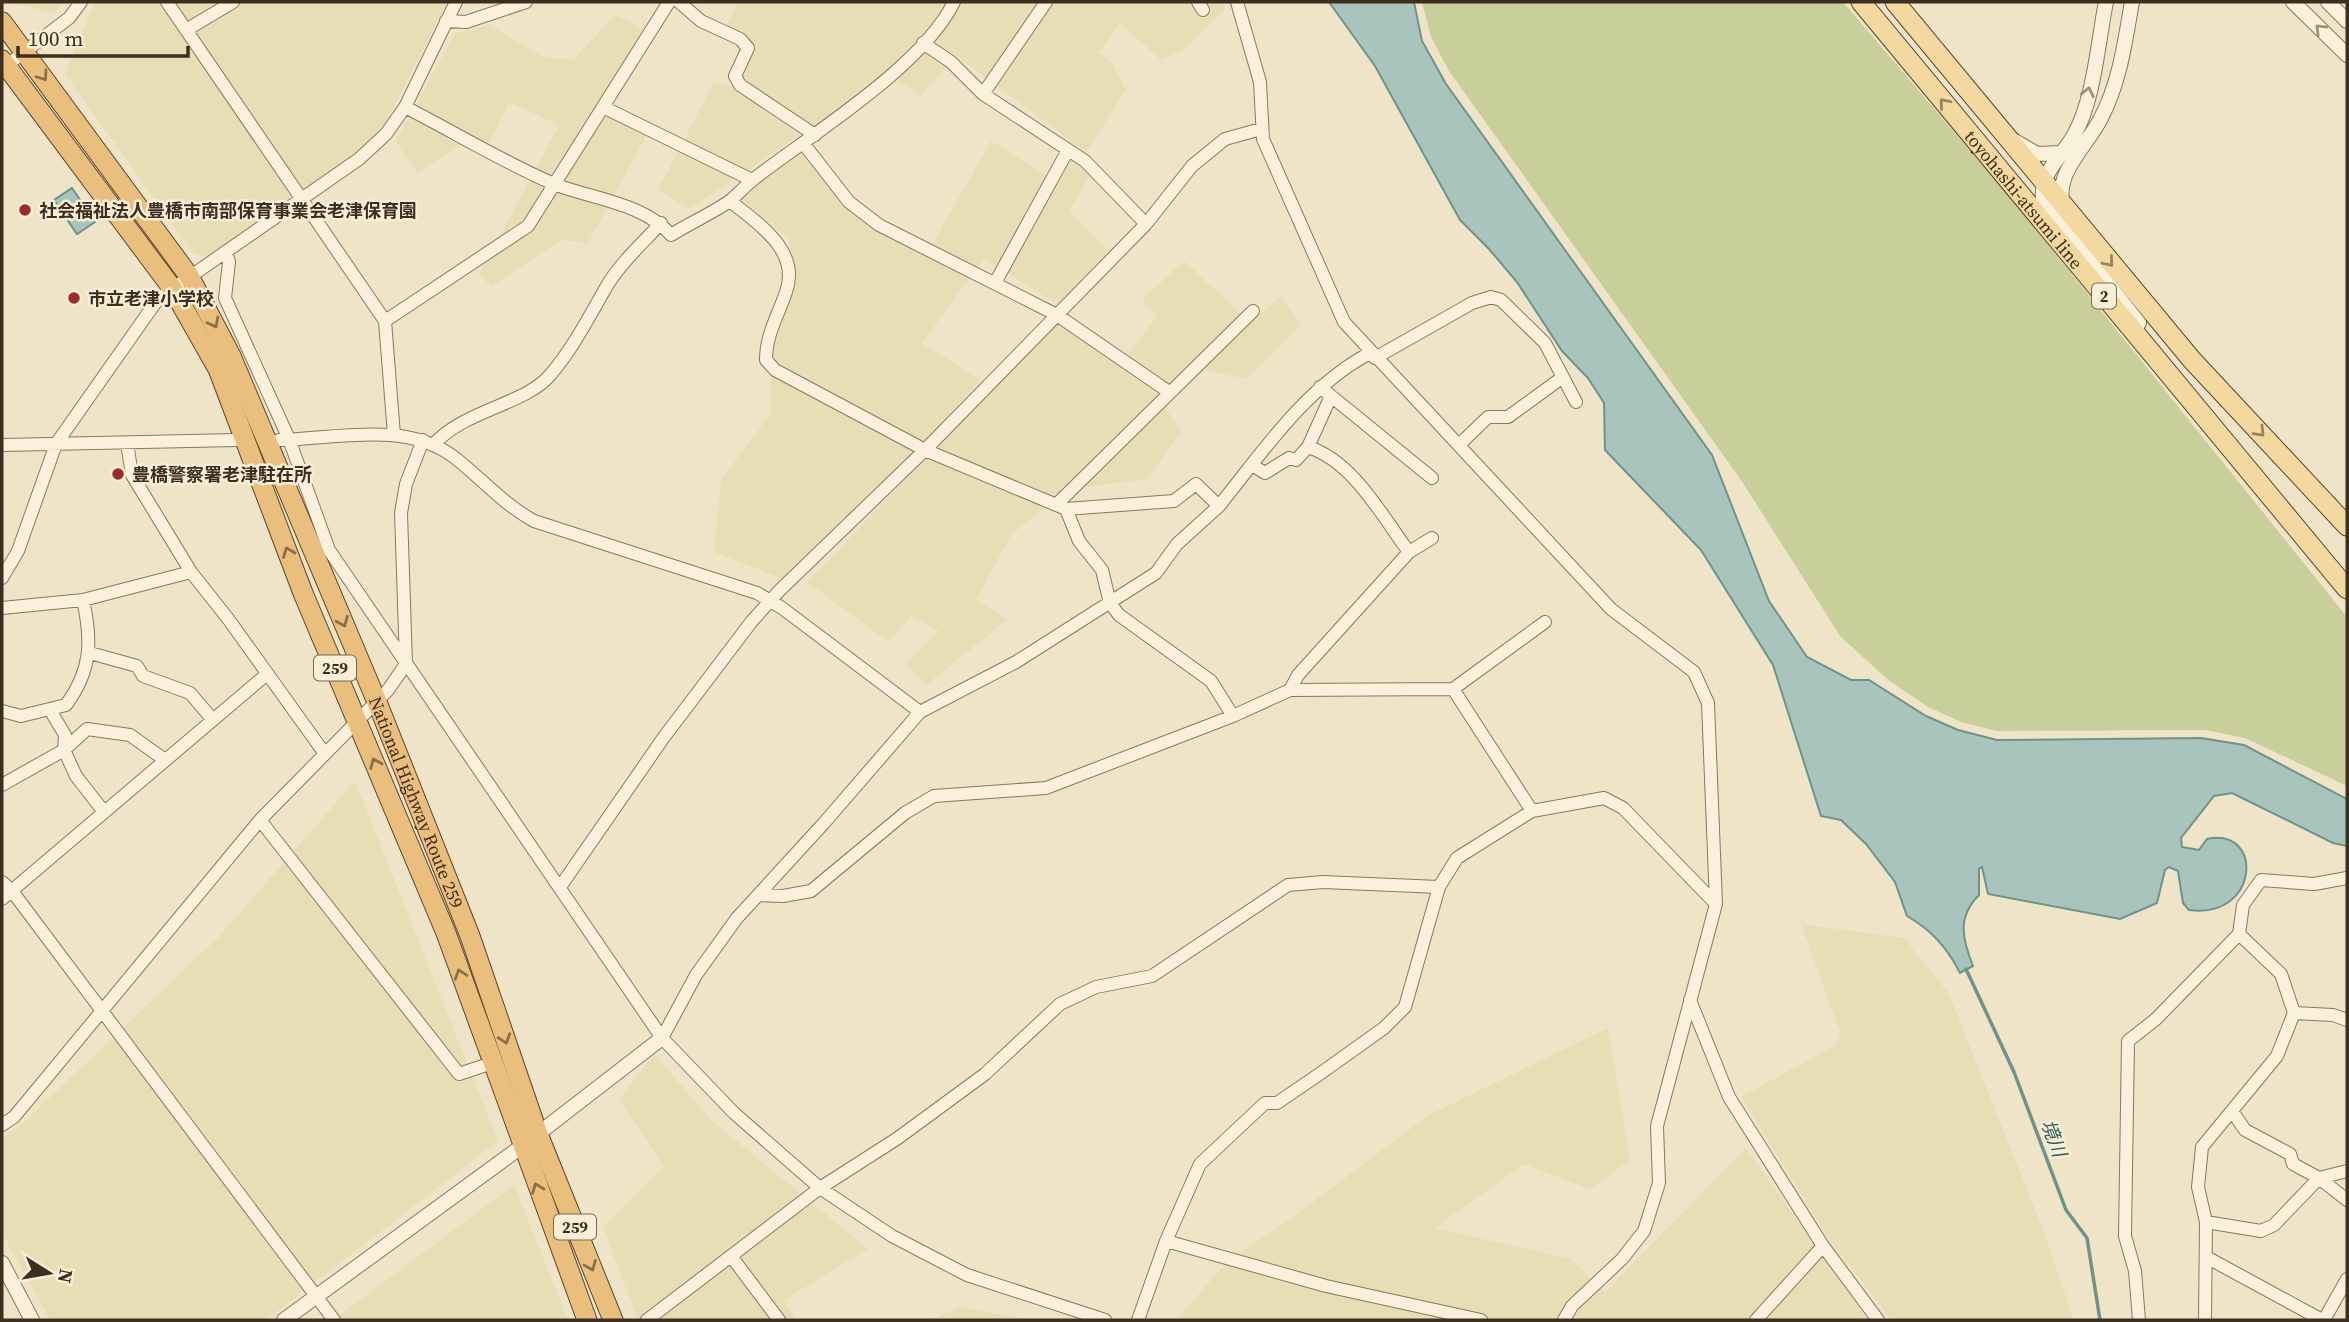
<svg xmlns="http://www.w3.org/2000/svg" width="2349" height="1322" viewBox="0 0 2349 1322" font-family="'Source Serif 4','Noto Sans JP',serif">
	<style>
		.farmland { fill: #e6deb5 }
		.green { fill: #c9cf9b }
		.water { fill: #a9c4bc; stroke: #6f938a; stroke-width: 2 }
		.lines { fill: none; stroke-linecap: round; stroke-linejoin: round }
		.stream { stroke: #6f938a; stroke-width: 3.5 }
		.minor-casing { stroke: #8d765c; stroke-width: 14 }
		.tertiary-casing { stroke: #8d765c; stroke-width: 16 }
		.primary-casing { stroke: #5b4430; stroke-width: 21 }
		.trunk-casing { stroke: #5b4430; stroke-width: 21 }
		.minor { stroke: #faf1dc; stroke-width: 12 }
		.tertiary { stroke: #faf1dc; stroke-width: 14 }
		.primary { stroke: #f3d9a0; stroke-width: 19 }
		.trunk { stroke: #eabe7c; stroke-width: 19 }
		.oneway { stroke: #9c907e }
		.oneway2 { stroke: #8b6f49 }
		.oneway3 { stroke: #988460 }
		.poi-dot { fill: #9e2a2b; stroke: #f7eed8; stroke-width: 2.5 }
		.labels { text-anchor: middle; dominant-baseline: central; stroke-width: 5; stroke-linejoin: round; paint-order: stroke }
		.shield { fill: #f7eed8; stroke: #756857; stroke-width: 2 }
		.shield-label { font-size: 16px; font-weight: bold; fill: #3d2e20 }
		.street-label { font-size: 18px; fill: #3d2e20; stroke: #f7eed8 }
		.poi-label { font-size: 18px; font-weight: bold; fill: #3d2e20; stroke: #f7eed8; text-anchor: start }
		.water-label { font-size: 19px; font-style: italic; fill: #2f5d5a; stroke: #f7eed8 }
	</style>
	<rect width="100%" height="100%" fill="#f0e4c8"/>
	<path class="farmland" d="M 13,2 L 64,2 L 53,14 Z
		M 95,2 L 448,2 L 384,125 L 350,157 L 207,257 L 194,254 L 65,74 Z
		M 739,2 L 1223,2 L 1225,10 L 1186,48 L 1161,60 L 1120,23 L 1099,52 L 1113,64 L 1126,90 L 1086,152 L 957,56 L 920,96 L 885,71 L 820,121 L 690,209 L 658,190 L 714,82 L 735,87 L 752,53 L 750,39 L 725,28 Z
		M 615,15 L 644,29 L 594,109 L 646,136 L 588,243 L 562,240 L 491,286 L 479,275 L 559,125 L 509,102 L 490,142 L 461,145 L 417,173 L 396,142 L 455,33 L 490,25 L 542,57 L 573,60 Z
		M 991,141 L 1056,181 L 1069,158 L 1090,175 L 1069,211 L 1108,251 L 1059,305 L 984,259 L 922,343 L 980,380 L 932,434 L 786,580 L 714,552 L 721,480 L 771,413 L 771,341 L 796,286 L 788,238 L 740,198 L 801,150 L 847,206 L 926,255 Z
		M 1184,261 L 1249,322 L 1281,297 L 1301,325 L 1246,379 L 1189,367 L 1158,396 L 1181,432 L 1147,479 L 1067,489 L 1011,535 L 976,600 L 1008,619 L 926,685 L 906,664 L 939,631 L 911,616 L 889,642 L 807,582 L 1058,322 L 1119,366 L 1157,317 L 1142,300 Z
		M 355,781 L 498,1141 L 266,1320 L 50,1320 L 2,1233 L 2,1138 L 24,1122 L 219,937 Z
		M 1801,924 L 1904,938 L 1949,994 L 2044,1232 L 2074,1320 L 1891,1320 L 1830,1240 L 1741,1097 L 1836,1045 L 1840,1032 Z
		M 1608,1028 L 1630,1161 L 1589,1189 L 1524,1164 L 1435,1228 L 1571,1259 L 1605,1292 L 1746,1148 L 1868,1320 L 1176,1320 L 1227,1262 L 1288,1221 L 1429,1115 Z
		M 654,1054 L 712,1121 L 868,1249 L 784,1300 L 796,1320 L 638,1320 L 603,1227 L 664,1166 L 619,1099 Z
		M 514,1185 L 568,1320 L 333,1320 Z
		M 961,1307 L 1028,1320 L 929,1320 Z"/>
	<path class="green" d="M 1422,2 L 1843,2 L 2013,201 L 2347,617 L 2347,786 L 2245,738 L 2205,730 L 1997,731 L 1961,722 L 1928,707 L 1887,679 L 1840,636 L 1741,480 L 1449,71 L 1431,37 Z"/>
	<path class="water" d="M 1329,2 L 1414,2 L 1422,41 L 1446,84 L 1712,455 L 1769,601 L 1807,657 L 1851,680 L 1869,680 L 1926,716 L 1958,730 L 1997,740 L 2201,738 L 2244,745 L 2347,799 L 2347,846 L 2333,843 L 2232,793 L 2214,796 L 2181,838 L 2182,847 L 2199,850 L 2207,839 C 2264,826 2260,920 2189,910 L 2183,903 L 2178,871 L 2169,867 L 2165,870 L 2157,903 L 2120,919 L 1988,894 L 1982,867 L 1979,869 L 1979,895 C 1957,917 1962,938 1973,966 L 1960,973 C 1947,947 1931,930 1907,916 L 1895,882 L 1866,844 L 1841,820 L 1821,816 L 1773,665 L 1701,550 L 1605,450 L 1604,403 L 1588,378 L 1562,351 L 1517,282 L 1489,249 L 1460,220 L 1375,66 Z
		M 72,188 L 95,222 L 77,234 L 54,200 Z"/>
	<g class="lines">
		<path class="stream" d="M 1966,969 L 2014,1072 L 2066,1210 L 2087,1238 L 2100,1320"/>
		<g class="minor-casing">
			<path id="minor" d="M 167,2 L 385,321 L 394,435
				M 679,2 L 701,21 L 740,39 L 748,48 L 735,76 L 740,85 L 815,135
				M 1198,2 L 1203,10
				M 1237,2 L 1260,82 L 1263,139 L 1344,322 L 1611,609 L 1694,672 L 1708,703 L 1716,904
				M 446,21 L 466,22 L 526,2
				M 186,30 L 233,2
				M 923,43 L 951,62 L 983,94 L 1085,161 L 1146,224
				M 2,69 L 69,18 L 81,2
				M 983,94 L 1046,2
				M 405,107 C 454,132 503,162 554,184 C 592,199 644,203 671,235 C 690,223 713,213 731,200 C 739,193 746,185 755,178 C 812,134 923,66 954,2
				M 603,107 L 752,180
				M 803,143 L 849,202 L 879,225 L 1057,315 L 1169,392
				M 730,201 C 757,223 801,250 786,292 C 778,316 766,334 766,360 L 775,370 L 925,450 L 1066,509 L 1174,501 L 1196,484 L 1219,506 C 1264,450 1306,387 1370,353
				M 226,253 L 229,262 L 225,298 L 289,439 L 329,550 L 662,1038 L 734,1113 L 820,1188 L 892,1236 L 967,1275 L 1105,1320
				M 995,283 L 1068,150
				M 385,321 L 528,226 L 669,2
				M 1375,358 L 1472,303 L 1491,297 L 1501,300 L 1545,343 L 1576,402
				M 1320,387 L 1432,478
				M 279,440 C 335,439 405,420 454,457 C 481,478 503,504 534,521 L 757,593 L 782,608 L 920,712
				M 127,443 L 132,475 L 191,572 L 229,620 L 325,754
				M 1460,444 L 1488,417 L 1508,417 L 1563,377
				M 2,445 L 236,440
				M 433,445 C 465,409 526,405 551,374 C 574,347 591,313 608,284 C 622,261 644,242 661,223
				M 1308,447 C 1353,461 1382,516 1409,552
				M 1252,465 L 1265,473 L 1289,458 L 1296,460 L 1308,447 L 1331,396
				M 1057,504 L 1253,311
				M 1066,509 L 1079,541 L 1102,570 L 1110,603 L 1119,615 L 1211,681 L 1233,716
				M 2,578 L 18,551 L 56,444 L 158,299 L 359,159 L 386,134 L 405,107 L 456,2
				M 2,608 L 83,600 L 191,572
				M 90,653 L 137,666 L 143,676 L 190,693 L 213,720
				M 1453,689 L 1545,622
				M 1290,690 L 1298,675 L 1409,552 L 1432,538
				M 50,710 L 65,735 L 64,750 L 76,776 L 104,812
				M 2,711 L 21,716 L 66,705 C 92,670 92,640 83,600
				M 2,785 L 64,750 L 87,729 L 130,735 L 165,760
				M 260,820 L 459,1074 L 492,1063
				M 2,882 L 12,891 L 334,1320
				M 560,887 L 664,737 L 752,621 L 779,591 L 925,450 L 1146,224 L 1192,166 L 1225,139 L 1261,129
				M 759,895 L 783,896 L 811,891 L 905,813 L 934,796 L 1046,788 L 1233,716 L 1290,690 L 1453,689 L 1532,811
				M 2,899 L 267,674
				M 1690,1000 L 1729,1097 L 1823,1246 L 1878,1320
				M 2294,1013 L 2333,1015 L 2347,1020
				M 662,1038 L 696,975 L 737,918 L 824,823 L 920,712 L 1016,662 L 1156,573 L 1177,544 L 1219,506
				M 2232,1111 L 2245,1130 L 2290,1154 L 2293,1164 L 2319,1178 L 2347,1200
				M 2,1125 L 14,1117 L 260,820 L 388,690 L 406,664 L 401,513 L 406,484 L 423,440
				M 2206,1222 L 2261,1231 L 2274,1225 L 2319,1178 L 2347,1171
				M 1166,1241 L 1326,1286 L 1481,1320
				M 731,1256 L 779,1320
				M 2208,1258 L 2322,1320
				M 647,1320 L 820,1188 L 898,1138 L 985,1074 L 1060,1004 L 1096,987 L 1152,976 L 1288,885 L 1323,882 L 1439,887
				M 1138,1320 L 1166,1241 L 1200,1164 L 1265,1103 L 1277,1103 L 1321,1073 L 1384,1028 L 1405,1007 L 1439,887 L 1457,858 L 1532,811 L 1604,798 L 1623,808 L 1716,904 L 1657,1126 L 1659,1183 L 1644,1231 L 1622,1259 L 1572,1306 L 1564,1320
				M 1756,1320 L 1823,1246
				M 2139,1320 L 2135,1271 L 2125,1236 L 2128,1041 L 2156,1019 L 2239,934 L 2243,905 L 2261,880 L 2314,884 L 2347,878
				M 2205,1320 L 2206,1222 L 2198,1187 L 2202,1147 L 2277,1056 L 2294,1013 L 2281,974 L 2239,934
				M 2324,1320 L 2347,1279"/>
		</g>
		<g class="tertiary-casing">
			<path id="tertiary" d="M 2106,2 C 2098,41 2094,101 2074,135 C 2060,160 2040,171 2043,202 L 2139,323
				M 2293,2 L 2347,55
				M 2328,2 L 2347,21
				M 2013,140 L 2037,154 L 2061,153
				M 2063,205 C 2054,172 2088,145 2101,118 C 2120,82 2125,41 2132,2
				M 2,1263 L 32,1320
				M 284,1320 L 521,1147 L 662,1038"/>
		</g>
		<g class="primary-casing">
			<g id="primary">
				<path id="s1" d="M 1861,2 L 2347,589"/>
				<path d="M 1895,2 L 2192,360 L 2347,526"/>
			</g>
		</g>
		<g class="trunk-casing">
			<g id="trunk">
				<path id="s2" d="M 2,22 L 189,276 L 231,356 L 377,702 L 470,936 L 538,1134 L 613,1320"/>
				<path d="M 2,60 L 172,288 L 218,369 L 303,593 L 446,933 L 587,1320"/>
			</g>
		</g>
		<use href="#minor" class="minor"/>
		<use href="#tertiary" class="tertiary"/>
		<use href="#primary" class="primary"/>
		<use href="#trunk" class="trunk"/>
	</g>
	<defs><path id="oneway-chevron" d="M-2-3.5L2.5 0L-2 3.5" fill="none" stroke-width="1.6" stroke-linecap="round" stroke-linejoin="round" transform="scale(1.75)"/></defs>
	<g class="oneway">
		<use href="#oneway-chevron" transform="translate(2320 29) rotate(-135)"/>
		<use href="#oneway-chevron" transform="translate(2088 92) rotate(-78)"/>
	</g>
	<g class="oneway2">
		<use href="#oneway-chevron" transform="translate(43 76) rotate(54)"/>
		<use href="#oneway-chevron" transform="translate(214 323) rotate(62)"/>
		<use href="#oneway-chevron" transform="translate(288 552) rotate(-111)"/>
		<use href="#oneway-chevron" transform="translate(343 622) rotate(67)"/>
		<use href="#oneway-chevron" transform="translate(375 763) rotate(-113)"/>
		<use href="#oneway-chevron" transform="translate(460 974) rotate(-109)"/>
		<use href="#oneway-chevron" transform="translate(505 1039) rotate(71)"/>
		<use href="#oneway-chevron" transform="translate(537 1188) rotate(-111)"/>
		<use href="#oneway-chevron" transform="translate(591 1266) rotate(68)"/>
	</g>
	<g class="oneway3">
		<use href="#oneway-chevron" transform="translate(1944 103) rotate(-130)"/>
		<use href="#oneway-chevron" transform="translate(2109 262) rotate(50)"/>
		<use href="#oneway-chevron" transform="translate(2260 432) rotate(46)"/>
	</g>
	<g class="poi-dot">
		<circle cx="25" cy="210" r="7"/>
		<circle cx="74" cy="298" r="7"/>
		<circle cx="118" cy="474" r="7"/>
	</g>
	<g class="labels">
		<g class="shield">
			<rect x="2092" y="283.5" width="24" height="25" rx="5"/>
			<rect x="314" y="655.5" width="42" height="25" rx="5"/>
			<rect x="554" y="1214.5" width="42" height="25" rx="5"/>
		</g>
		<g class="shield-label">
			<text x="2104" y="296">2</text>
			<text x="335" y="668">259</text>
			<text x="575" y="1227">259</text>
		</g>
		<g class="street-label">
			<text stroke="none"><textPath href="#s1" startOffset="256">toyohashi-atsumi line</textPath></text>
			<text stroke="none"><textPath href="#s2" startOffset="889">National Highway Route 259</textPath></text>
		</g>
		<g class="poi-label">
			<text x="39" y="210">社会福祉法人豊橋市南部保育事業会老津保育園</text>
			<text x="88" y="298">市立老津小学校</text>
			<text x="132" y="474">豊橋警察署老津駐在所</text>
		</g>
		<g class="water-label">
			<text transform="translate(2054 1138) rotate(69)">境川</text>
		</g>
	</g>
	<rect width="2349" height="1322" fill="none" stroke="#3d2e20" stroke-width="7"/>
	<g transform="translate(49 1273) rotate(101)" stroke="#f7eed8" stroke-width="5" paint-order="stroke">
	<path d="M0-5L12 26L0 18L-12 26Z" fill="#3d2e20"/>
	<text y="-10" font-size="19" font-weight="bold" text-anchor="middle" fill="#3d2e20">N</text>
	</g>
	<path d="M18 46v10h170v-10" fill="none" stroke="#3d2e20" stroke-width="3.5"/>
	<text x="28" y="46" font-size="21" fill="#3d2e20" stroke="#f7eed8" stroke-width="5" paint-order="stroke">100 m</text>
</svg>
